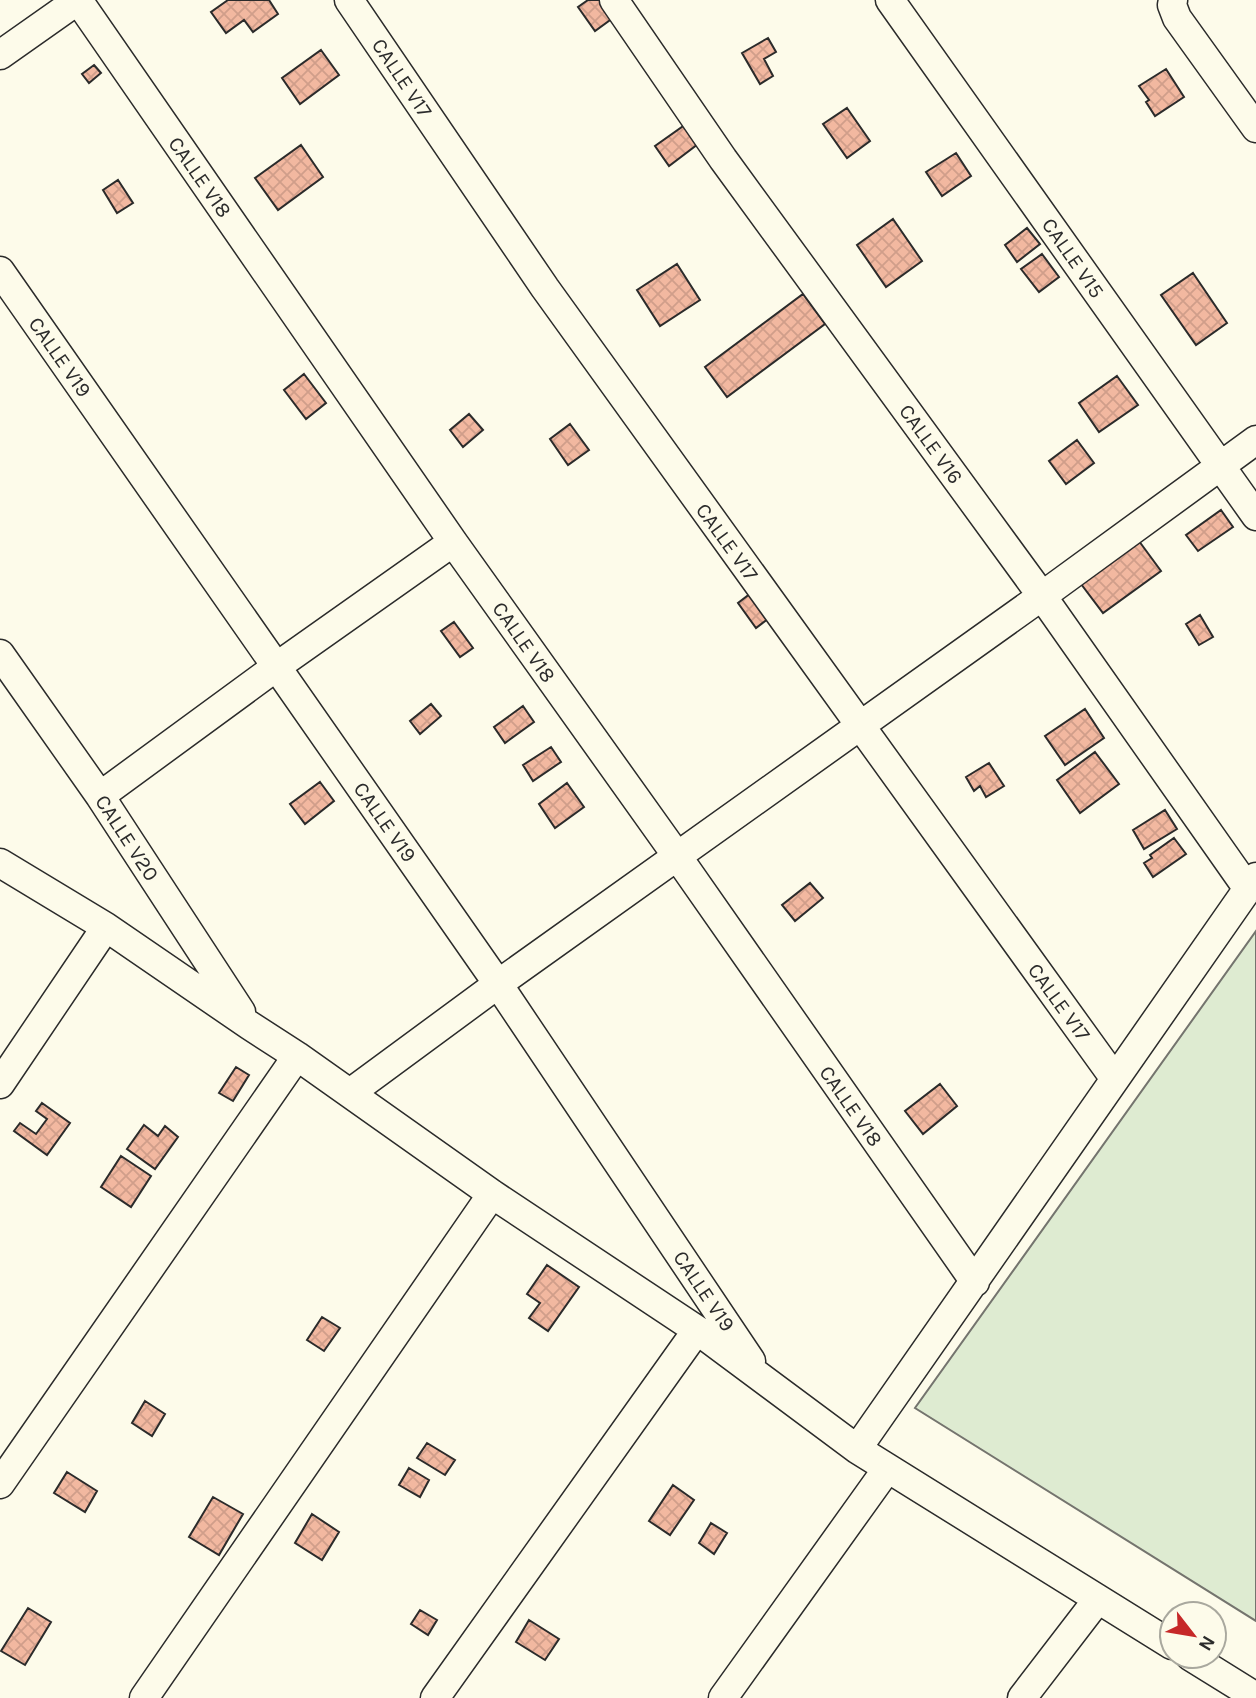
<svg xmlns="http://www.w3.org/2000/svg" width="1256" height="1698" viewBox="0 0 1256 1698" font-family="Karla,sans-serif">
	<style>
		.green { fill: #deebd1; stroke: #74746e; stroke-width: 2 }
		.building { fill: url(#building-cross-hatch); stroke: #2b2b2b; stroke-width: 2 }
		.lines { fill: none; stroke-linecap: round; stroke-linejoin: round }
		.minor-casing { stroke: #2b2b2b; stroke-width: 31 }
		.minor { stroke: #fdfbea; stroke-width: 28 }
		.labels { text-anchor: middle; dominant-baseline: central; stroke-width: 5; stroke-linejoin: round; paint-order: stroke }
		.street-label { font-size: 21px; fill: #2b2b2b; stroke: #fdfbea }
	</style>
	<defs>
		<pattern id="building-cross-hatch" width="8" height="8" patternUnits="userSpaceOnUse" patternTransform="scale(1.75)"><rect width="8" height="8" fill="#f2b8a0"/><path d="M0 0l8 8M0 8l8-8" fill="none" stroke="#d09e8a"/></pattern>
	</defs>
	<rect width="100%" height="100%" fill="#fdfbea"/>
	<path class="green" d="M 1256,931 L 1256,1621 L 915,1408 Z"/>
	<path class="building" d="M 228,0 L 269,0 L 278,14 L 253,32 L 244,20 L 226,33 L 211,12 Z
		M 588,0 L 607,0 L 617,15 L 595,31 L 578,7 Z
		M 768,38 L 776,52 L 764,59 L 773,76 L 760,84 L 742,53 Z
		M 321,50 L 339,75 L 300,104 L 282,78 Z
		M 94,65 L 101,73 L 89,83 L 82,74 Z
		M 1166,69 L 1184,97 L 1155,116 L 1146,102 L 1149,100 L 1139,86 Z
		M 847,108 L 870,141 L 847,158 L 823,124 Z
		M 689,122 L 702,141 L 669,166 L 655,146 Z
		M 301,145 L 323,177 L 278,210 L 255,178 Z
		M 956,153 L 971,176 L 942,196 L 926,172 Z
		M 118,180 L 133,203 L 117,213 L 103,190 Z
		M 893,219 L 922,261 L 886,287 L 857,245 Z
		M 1027,228 L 1040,244 L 1017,262 L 1005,245 Z
		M 1042,254 L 1059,277 L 1039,292 L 1021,269 Z
		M 677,264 L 700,300 L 660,326 L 637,290 Z
		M 1193,273 L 1227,323 L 1196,345 L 1161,295 Z
		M 803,294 L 825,324 L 727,397 L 705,367 Z
		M 304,374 L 326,403 L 306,419 L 284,390 Z
		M 1117,376 L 1138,405 L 1099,432 L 1079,403 Z
		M 469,414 L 483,430 L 463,447 L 450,430 Z
		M 570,424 L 589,450 L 568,465 L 550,439 Z
		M 1077,440 L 1094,463 L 1066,484 L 1049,461 Z
		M 1221,510 L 1233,527 L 1198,551 L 1186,535 Z
		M 1136,537 L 1161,571 L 1103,613 L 1078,580 Z
		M 755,590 L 773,615 L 756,628 L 738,603 Z
		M 1200,615 L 1213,637 L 1199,645 L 1186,624 Z
		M 454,622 L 473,648 L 460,657 L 441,631 Z
		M 431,704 L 441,716 L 420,734 L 410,721 Z
		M 523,706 L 534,722 L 505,743 L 494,727 Z
		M 1085,709 L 1104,738 L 1065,765 L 1045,736 Z
		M 551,747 L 561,762 L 533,781 L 523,765 Z
		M 1095,752 L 1119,784 L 1080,813 L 1057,780 Z
		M 989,763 L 1004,786 L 986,797 L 980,786 L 974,791 L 966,777 Z
		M 320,782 L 334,801 L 305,824 L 290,804 Z
		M 567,783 L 584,807 L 555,828 L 539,804 Z
		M 1165,810 L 1177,829 L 1144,849 L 1133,830 Z
		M 1174,838 L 1186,854 L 1153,877 L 1144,863 L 1152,858 L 1150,855 Z
		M 810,883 L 823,898 L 795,921 L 782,905 Z
		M 236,1067 L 249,1075 L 233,1101 L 219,1093 Z
		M 940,1084 L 957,1106 L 923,1134 L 905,1111 Z
		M 42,1103 L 70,1123 L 47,1155 L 14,1131 L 20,1123 L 36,1134 L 47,1119 L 36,1111 Z
		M 144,1125 L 158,1136 L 165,1126 L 178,1137 L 155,1169 L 127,1149 Z
		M 121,1156 L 151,1176 L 131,1207 L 101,1187 Z
		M 547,1265 L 579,1287 L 548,1331 L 529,1318 L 540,1303 L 527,1294 Z
		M 322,1317 L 340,1328 L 324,1351 L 307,1340 Z
		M 145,1401 L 165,1414 L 152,1436 L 132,1423 Z
		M 427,1443 L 455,1460 L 445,1475 L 417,1458 Z
		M 409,1468 L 429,1480 L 420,1497 L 399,1485 Z
		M 67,1472 L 97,1491 L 85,1512 L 54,1493 Z
		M 673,1485 L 694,1500 L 670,1535 L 649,1521 Z
		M 213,1497 L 243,1514 L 219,1555 L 189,1537 Z
		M 312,1514 L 339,1532 L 322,1560 L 295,1543 Z
		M 711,1523 L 727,1533 L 714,1554 L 699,1543 Z
		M 28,1608 L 51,1622 L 25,1665 L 1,1651 Z
		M 420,1610 L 437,1620 L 428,1635 L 411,1624 Z
		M 529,1620 L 559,1639 L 545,1660 L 516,1642 Z"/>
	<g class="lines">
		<g class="minor-casing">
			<path id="minor" d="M 78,0 L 453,542 L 677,856 L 975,1282
				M 349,0 L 545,288 L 1115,1079
				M 614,0 L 723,159 L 1042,596 L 1248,889
				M 890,0 L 1256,516
				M 1173,0 L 1172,5 L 1177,18 L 1256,128
				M 0,55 L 78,0
				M 0,271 L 498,984 L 751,1361
				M 0,654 L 100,796 L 241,1012
				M 100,796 L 276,667 L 453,542
				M 0,863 L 106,927 L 249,1025 L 297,1056 L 492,1194 L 697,1330 L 857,1449 L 1172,1645
				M 0,1084 L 106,927
				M 350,1093 L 498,984 L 1042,596 L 1256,440
				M 857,1449 L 1256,877
				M 0,1484 L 297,1056
				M 1190,1656 L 1256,1697
				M 144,1698 L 492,1194
				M 435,1698 L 697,1330
				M 723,1698 L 887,1469
				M 1022,1698 L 1098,1599"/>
		</g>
		<use href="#minor" class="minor"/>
	</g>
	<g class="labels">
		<g class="street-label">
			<text transform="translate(402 78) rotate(56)">CALLE V17</text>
			<text transform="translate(200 177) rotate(55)">CALLE V18</text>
			<text transform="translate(1073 258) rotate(55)">CALLE V15</text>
			<text transform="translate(60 357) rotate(55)">CALLE V19</text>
			<text transform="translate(931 444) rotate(54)">CALLE V16</text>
			<text transform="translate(727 542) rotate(54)">CALLE V17</text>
			<text transform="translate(524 642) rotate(55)">CALLE V18</text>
			<text transform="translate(385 822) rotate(55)">CALLE V19</text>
			<text transform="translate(127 838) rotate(57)">CALLE V20</text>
			<text transform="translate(1059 1002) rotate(54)">CALLE V17</text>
			<text transform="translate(851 1106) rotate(55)">CALLE V18</text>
			<text transform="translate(704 1291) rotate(56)">CALLE V19</text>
		</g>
	</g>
	<g transform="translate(1193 1635) rotate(121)"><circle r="33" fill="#fdfbea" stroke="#a9a89e" stroke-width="2"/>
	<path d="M0-5L12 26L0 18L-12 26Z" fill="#c62828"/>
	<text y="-10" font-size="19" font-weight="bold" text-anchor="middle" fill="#2b2b2b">N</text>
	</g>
</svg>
